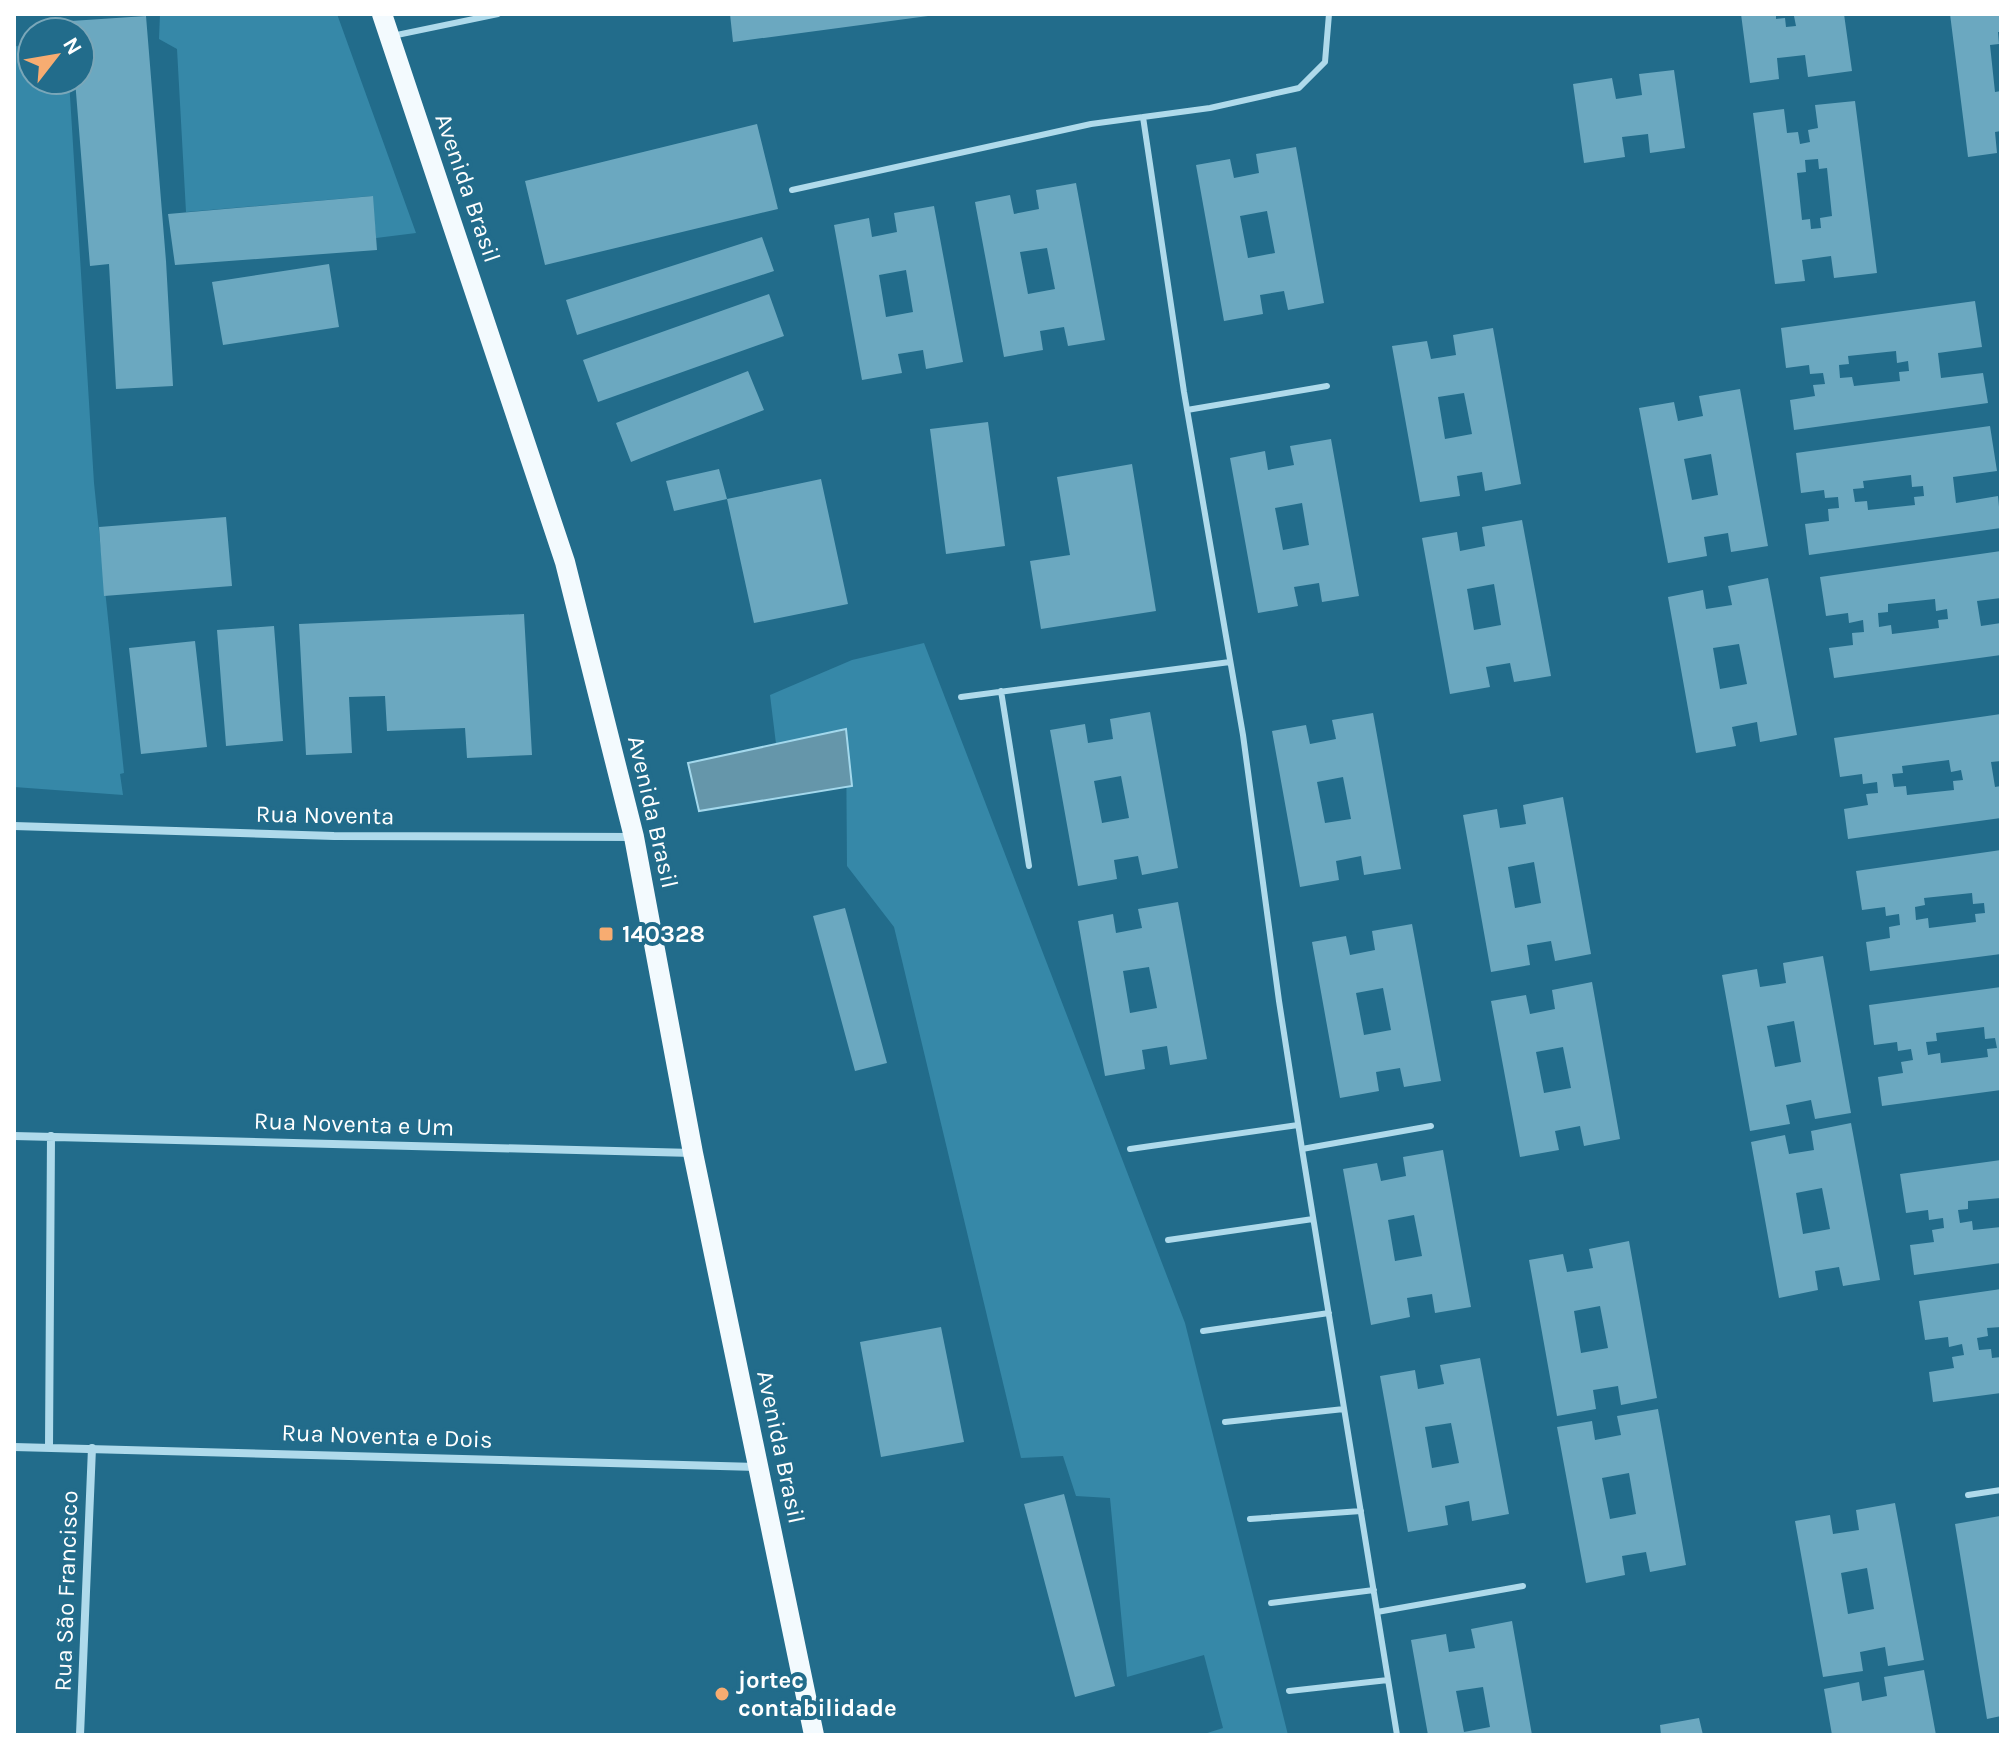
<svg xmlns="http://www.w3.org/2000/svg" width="2015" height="1749" viewBox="0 0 2015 1749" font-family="Karla,sans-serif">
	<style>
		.green { fill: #3688a8 }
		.water { fill: #6596aa; stroke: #a3d8ec; stroke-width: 2 }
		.building { fill: #6ba8c0; fill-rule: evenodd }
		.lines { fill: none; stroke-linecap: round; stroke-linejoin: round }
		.lane { stroke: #afdaeb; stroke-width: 6 }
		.street { stroke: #afdaeb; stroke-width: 8 }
		.primary { stroke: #f3fafe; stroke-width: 20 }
		.poi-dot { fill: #f7ac71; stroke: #226c8b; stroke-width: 3 }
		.labels { text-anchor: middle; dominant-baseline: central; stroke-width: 8; stroke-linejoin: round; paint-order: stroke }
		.street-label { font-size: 24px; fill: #fff; stroke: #226c8b }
		.poi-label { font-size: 24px; font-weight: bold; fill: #fff; stroke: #226c8b; text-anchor: start }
	</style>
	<rect width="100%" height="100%" fill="#226c8b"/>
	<path class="green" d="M 160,14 L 337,14 L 416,233 L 376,238 L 372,196 L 186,212 L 177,49 L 159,39 Z
		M 14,46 L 32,47 L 32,80 L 69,80 L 94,483 L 124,773 L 120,774 L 123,795 L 14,787 Z
		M 924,643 L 1185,1323 L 1288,1735 L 1201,1735 L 1223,1728 L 1204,1655 L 1127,1677 L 1110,1498 L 1076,1496 L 1063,1456 L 1021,1458 L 894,927 L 847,866 L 846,729 L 776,744 L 770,695 L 852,660 Z"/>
	<path class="water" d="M 846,729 L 852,786 L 699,811 L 688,763 Z"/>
	<path class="building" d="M 730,14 L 928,14 L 928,16 L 733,42 Z
		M 1741,14 L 1776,14 L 1776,19 L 1785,18 L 1786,27 L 1796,26 L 1794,16 L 1806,14 L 1844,14 L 1852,71 L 1808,77 L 1805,55 L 1777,58 L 1779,79 L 1750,83 Z
		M 1950,14 L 2001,15 L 2001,32 L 1998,32 L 1999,44 L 1990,45 L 1995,92 L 2001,91 L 2001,131 L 1995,132 L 1997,153 L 1968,157 Z
		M 146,16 L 166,261 L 173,386 L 116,389 L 109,264 L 90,266 L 75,80 L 80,80 L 80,32 L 71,32 L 71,21 Z
		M 1674,70 L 1685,148 L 1650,153 L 1648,134 L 1622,137 L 1625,157 L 1584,163 L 1573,84 L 1612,78 L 1616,99 L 1642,95 L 1639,74 Z
		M 1855,101 L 1877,273 L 1834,278 L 1831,256 L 1802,260 L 1805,281 L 1775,284 L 1753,113 L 1784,109 L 1787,133 L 1798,132 L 1800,144 L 1810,142 L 1808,130 L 1818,128 L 1815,105 ZM 1818,159 L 1819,169 L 1827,168 L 1832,216 L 1820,218 L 1821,228 L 1811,229 L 1810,219 L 1802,220 L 1797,173 L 1806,172 L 1805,160 Z
		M 757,124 L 778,209 L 545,265 L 525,181 Z
		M 1296,147 L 1324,303 L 1288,310 L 1284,291 L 1260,295 L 1263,314 L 1224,321 L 1196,165 L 1230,159 L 1234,178 L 1259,173 L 1256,154 ZM 1267,211 L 1275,253 L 1248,258 L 1240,216 Z
		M 1076,183 L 1105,340 L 1068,346 L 1064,327 L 1040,331 L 1043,350 L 1004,357 L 975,202 L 1010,195 L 1014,214 L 1039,209 L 1036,190 ZM 1047,248 L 1055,289 L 1028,294 L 1020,252 Z
		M 373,196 L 377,250 L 175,265 L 168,214 Z
		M 934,206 L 963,362 L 926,369 L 923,350 L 898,354 L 902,373 L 862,380 L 834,225 L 869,218 L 872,237 L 897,232 L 894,213 ZM 906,270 L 913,312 L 886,317 L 879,275 Z
		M 762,237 L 774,271 L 577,335 L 566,300 Z
		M 329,264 L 339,327 L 223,345 L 212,282 Z
		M 769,294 L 784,336 L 598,402 L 583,360 Z
		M 1975,301 L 1982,347 L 1938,353 L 1941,378 L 1983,373 L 1988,403 L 1794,430 L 1790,400 L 1815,396 L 1813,385 L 1825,384 L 1823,373 L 1810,374 L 1809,365 L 1786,368 L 1781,328 ZM 1896,351 L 1897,363 L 1908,361 L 1909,371 L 1899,372 L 1900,381 L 1854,386 L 1852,377 L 1840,378 L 1839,365 L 1849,364 L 1848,356 Z
		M 1493,328 L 1521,484 L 1485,491 L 1482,472 L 1457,476 L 1460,496 L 1420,502 L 1392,346 L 1427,341 L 1431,359 L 1456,355 L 1453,335 ZM 1464,393 L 1472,434 L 1445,439 L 1438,397 Z
		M 748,371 L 764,410 L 631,462 L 616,423 Z
		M 1740,389 L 1768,546 L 1731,552 L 1728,533 L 1704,537 L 1707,556 L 1668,563 L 1639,408 L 1674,402 L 1678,421 L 1703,416 L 1699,396 ZM 1711,454 L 1718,495 L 1692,500 L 1684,459 Z
		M 988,422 L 1005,546 L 946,554 L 930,429 Z
		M 1990,426 L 1997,471 L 1953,477 L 1956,503 L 1998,496 L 2001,528 L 1809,555 L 1805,524 L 1829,521 L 1828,509 L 1839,508 L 1838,497 L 1825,498 L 1824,490 L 1801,493 L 1796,453 ZM 1911,475 L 1912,487 L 1923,486 L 1924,496 L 1914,497 L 1915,505 L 1868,510 L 1867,501 L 1855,502 L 1853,489 L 1864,488 L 1863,481 Z
		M 1331,439 L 1359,596 L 1322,602 L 1319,583 L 1294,587 L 1298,606 L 1258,613 L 1230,458 L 1265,451 L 1268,470 L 1294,465 L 1290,446 ZM 1302,503 L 1309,545 L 1283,550 L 1275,508 Z
		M 1132,464 L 1156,611 L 1041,629 L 1030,561 L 1070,555 L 1057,477 Z
		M 719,469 L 727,499 L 674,511 L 666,481 Z
		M 821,479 L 848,604 L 754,623 L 727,499 Z
		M 226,517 L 232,586 L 104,596 L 99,527 Z
		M 1522,520 L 1551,676 L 1514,682 L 1510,663 L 1486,667 L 1490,687 L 1450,694 L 1422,538 L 1457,532 L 1460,551 L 1485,546 L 1482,527 ZM 1494,584 L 1501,625 L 1474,630 L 1467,589 Z
		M 2001,551 L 2001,598 L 1977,601 L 1981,626 L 2001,623 L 2001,655 L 1834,678 L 1829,648 L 1853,645 L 1852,633 L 1864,632 L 1863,620 L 1849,623 L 1848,613 L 1826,616 L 1820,577 ZM 1935,599 L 1936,611 L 1947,609 L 1948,619 L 1938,620 L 1939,628 L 1892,634 L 1891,625 L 1879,627 L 1878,613 L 1888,612 L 1888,604 Z
		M 1768,578 L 1797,735 L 1760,742 L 1757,722 L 1732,727 L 1736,746 L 1696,753 L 1668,597 L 1703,590 L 1706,609 L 1732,605 L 1728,586 ZM 1739,644 L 1747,684 L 1720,689 L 1713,648 Z
		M 524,614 L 532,755 L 467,758 L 465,728 L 387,731 L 385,696 L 349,697 L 352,753 L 306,755 L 299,624 Z
		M 274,626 L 283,741 L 226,746 L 217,630 Z
		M 195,641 L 207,747 L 141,754 L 129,648 Z
		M 1150,712 L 1178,868 L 1142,875 L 1138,856 L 1114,860 L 1117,879 L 1078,886 L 1050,730 L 1085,724 L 1088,743 L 1113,739 L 1110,719 ZM 1121,776 L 1129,818 L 1102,823 L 1094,781 Z
		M 1373,713 L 1401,869 L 1364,875 L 1361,856 L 1336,861 L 1339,880 L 1300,887 L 1272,731 L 1306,725 L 1310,744 L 1336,739 L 1332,720 ZM 1343,777 L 1351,819 L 1325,823 L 1317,782 Z
		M 2001,714 L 2001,761 L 1991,762 L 1995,787 L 2001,786 L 2001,818 L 1848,839 L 1844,809 L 1868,805 L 1866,794 L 1878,793 L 1877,782 L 1863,784 L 1862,774 L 1840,777 L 1834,738 ZM 1949,760 L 1951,772 L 1961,770 L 1963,780 L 1953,781 L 1954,790 L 1907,795 L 1906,786 L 1894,787 L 1892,774 L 1903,773 L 1902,766 Z
		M 1563,797 L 1591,954 L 1555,961 L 1551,941 L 1527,945 L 1530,965 L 1491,972 L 1463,815 L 1497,809 L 1500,828 L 1526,824 L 1523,805 ZM 1534,862 L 1541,903 L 1515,908 L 1508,867 Z
		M 2001,850 L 2001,954 L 1870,971 L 1866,942 L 1890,938 L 1889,927 L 1900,925 L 1899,914 L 1886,916 L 1885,907 L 1862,910 L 1856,871 ZM 1972,893 L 1973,904 L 1984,903 L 1985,913 L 1975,914 L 1976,922 L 1929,928 L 1928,918 L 1916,920 L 1915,907 L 1925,905 L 1924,898 Z
		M 1178,902 L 1207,1059 L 1170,1065 L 1167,1046 L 1142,1050 L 1145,1069 L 1105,1076 L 1078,921 L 1113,914 L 1116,933 L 1142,928 L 1138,909 ZM 1149,967 L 1157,1008 L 1130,1013 L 1123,971 Z
		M 845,908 L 887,1063 L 855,1071 L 813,916 Z
		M 1412,924 L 1441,1081 L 1404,1087 L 1400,1068 L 1376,1072 L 1379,1091 L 1340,1098 L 1312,942 L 1346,936 L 1350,955 L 1375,950 L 1372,931 ZM 1383,988 L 1391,1030 L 1364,1035 L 1356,993 Z
		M 1823,956 L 1851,1113 L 1815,1119 L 1811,1100 L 1786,1105 L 1790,1124 L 1750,1131 L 1722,975 L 1757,969 L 1760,987 L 1786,983 L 1783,963 ZM 1794,1021 L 1801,1062 L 1775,1067 L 1767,1026 Z
		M 1592,982 L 1620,1139 L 1584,1146 L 1580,1126 L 1555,1131 L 1559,1150 L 1520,1157 L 1491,1001 L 1526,995 L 1530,1014 L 1555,1009 L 1552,990 ZM 1563,1047 L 1571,1088 L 1544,1093 L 1536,1052 Z
		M 2001,987 L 2001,1090 L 1882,1106 L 1878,1077 L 1903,1073 L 1901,1062 L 1913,1060 L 1911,1049 L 1898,1051 L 1897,1042 L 1874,1045 L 1869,1005 ZM 1984,1027 L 1985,1039 L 1995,1038 L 1997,1048 L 1987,1049 L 1988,1057 L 1941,1063 L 1940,1053 L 1928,1055 L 1926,1042 L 1937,1041 L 1936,1033 Z
		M 1851,1123 L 1880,1280 L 1843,1286 L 1839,1267 L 1815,1271 L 1818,1290 L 1779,1298 L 1751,1142 L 1785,1135 L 1789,1154 L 1814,1150 L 1811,1131 ZM 1822,1188 L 1830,1229 L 1803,1234 L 1796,1193 Z
		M 1443,1150 L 1471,1307 L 1435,1313 L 1432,1294 L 1407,1298 L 1410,1317 L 1371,1325 L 1343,1169 L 1377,1163 L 1381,1181 L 1406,1176 L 1403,1157 ZM 1414,1215 L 1422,1256 L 1395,1261 L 1388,1220 Z
		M 2001,1160 L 2001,1198 L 1968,1201 L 1968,1209 L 1958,1210 L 1960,1223 L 1972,1221 L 1973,1230 L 2001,1227 L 2001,1263 L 1914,1275 L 1910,1245 L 1934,1242 L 1932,1230 L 1944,1228 L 1943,1218 L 1929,1220 L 1928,1210 L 1906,1213 L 1900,1174 Z
		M 1629,1241 L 1657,1398 L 1621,1405 L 1618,1386 L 1593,1390 L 1596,1409 L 1557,1416 L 1529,1260 L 1563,1254 L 1567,1272 L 1593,1268 L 1589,1249 ZM 1600,1306 L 1608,1348 L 1581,1353 L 1574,1311 Z
		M 2001,1289 L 2001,1327 L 1987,1328 L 1988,1336 L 1977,1338 L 1979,1350 L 1991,1349 L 1992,1358 L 2001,1357 L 2001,1393 L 1933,1402 L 1929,1372 L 1954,1368 L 1952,1357 L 1964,1355 L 1962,1344 L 1949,1347 L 1948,1337 L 1925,1340 L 1919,1301 Z
		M 941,1327 L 964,1442 L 881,1457 L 860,1342 Z
		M 1480,1358 L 1509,1514 L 1472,1521 L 1469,1501 L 1445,1506 L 1448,1525 L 1408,1532 L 1380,1376 L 1415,1370 L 1418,1389 L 1444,1384 L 1440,1365 ZM 1451,1423 L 1459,1463 L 1432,1468 L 1425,1427 Z
		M 1658,1409 L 1686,1565 L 1650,1572 L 1646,1552 L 1622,1556 L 1625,1575 L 1586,1583 L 1557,1427 L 1592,1421 L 1595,1440 L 1621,1435 L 1617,1416 ZM 1629,1473 L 1636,1514 L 1610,1519 L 1602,1478 Z
		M 1064,1494 L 1115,1686 L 1075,1697 L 1024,1504 Z
		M 1895,1503 L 1924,1660 L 1888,1666 L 1885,1647 L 1860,1652 L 1863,1671 L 1823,1677 L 1795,1521 L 1830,1515 L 1833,1534 L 1859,1530 L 1856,1510 ZM 1867,1568 L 1874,1609 L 1848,1614 L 1841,1573 Z
		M 2000,1516 L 2001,1716 L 1987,1719 L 1955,1524 Z
		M 1512,1621 L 1532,1735 L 1428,1735 L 1411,1640 L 1446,1634 L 1449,1652 L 1475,1648 L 1471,1629 ZM 1483,1687 L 1490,1727 L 1464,1732 L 1456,1691 Z
		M 1924,1670 L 1936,1735 L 1832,1735 L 1824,1689 L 1859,1682 L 1862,1701 L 1887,1696 L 1884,1677 Z
		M 1699,1718 L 1703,1735 L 1661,1735 L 1660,1725 Z"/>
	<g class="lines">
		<path class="lane" d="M 392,36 L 498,14
			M 1143,117 L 1184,392 L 1243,735 L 1279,1001 L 1302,1149 L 1397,1735
			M 792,190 L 1091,124 L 1210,108 L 1299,88 L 1325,62 L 1329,14
			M 1187,410 L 1327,386
			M 1001,691 L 1029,866
			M 961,697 L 1230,662
			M 1130,1149 L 1298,1125
			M 1302,1149 L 1431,1126
			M 1168,1240 L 1313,1219
			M 1203,1331 L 1329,1313
			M 1225,1422 L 1344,1409
			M 1968,1495 L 2001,1490
			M 1250,1519 L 1361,1511
			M 1271,1603 L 1374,1590
			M 1377,1612 L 1523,1586
			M 1289,1691 L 1388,1680"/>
		<path class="street" d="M 14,826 L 334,836 L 633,837
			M 14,1136 L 693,1153
			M 14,1447 L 757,1467
			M 49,1447 L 51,1136
			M 80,1735 L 92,1448"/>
		<path class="primary" d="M 382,14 L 565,562 L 634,837 L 693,1153 L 814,1735"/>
	</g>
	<g class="poi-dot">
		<rect x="598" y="926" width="16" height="16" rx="4"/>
		<circle cx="722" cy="1694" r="8"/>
	</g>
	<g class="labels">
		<g class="street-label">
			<text transform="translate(468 188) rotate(71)">Avenida Brasil</text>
			<text transform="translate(653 812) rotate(77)">Avenida Brasil</text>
			<text transform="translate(325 815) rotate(1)">Rua Noventa</text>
			<text transform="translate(354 1124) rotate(2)">Rua Noventa e Um</text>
			<text transform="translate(387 1436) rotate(2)">Rua Noventa e Dois</text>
			<text transform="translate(781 1447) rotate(78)">Avenida Brasil</text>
			<text transform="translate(66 1591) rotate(-88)">Rua São Francisco</text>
		</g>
		<g class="poi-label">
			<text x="622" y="934">140328</text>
			<text x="738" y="1680">jortec<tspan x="738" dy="28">contabilidade</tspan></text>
		</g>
	</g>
	<rect width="2015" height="1749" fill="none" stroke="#ffffff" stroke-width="32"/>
	<g transform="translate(56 56) rotate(59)"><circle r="38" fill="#226c8b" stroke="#7aa7b9" stroke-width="2"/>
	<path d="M0-6L14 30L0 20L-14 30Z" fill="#f7ac71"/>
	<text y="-12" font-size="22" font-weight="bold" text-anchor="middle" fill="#ffffff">N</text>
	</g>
</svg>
